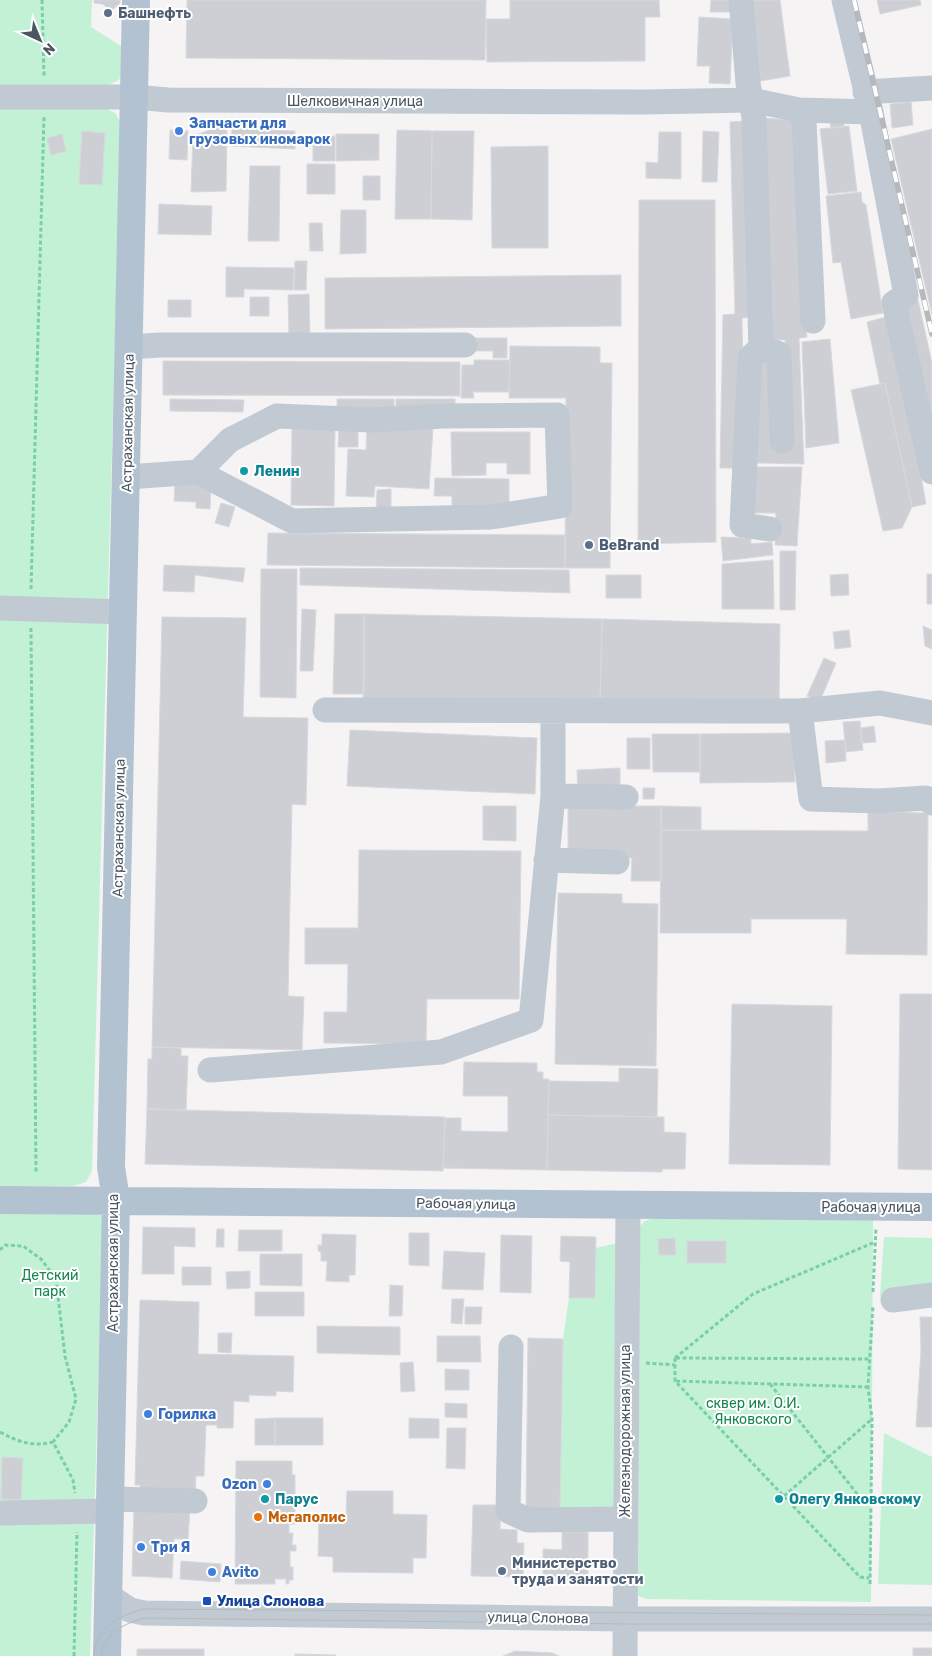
<svg xmlns="http://www.w3.org/2000/svg" width="932" height="1656" viewBox="0 0 932 1656" font-family="Rubik,sans-serif">
	<style>
		.green { fill: #c3f1d5 }
		.building { fill: #cdcfd5; stroke: #d7d9de }
		.lines { fill: none; stroke-linecap: round; stroke-linejoin: round }
		.path { stroke: #7ad0a6; stroke-width: 3; stroke-dasharray: 4 2.5; stroke-linecap: butt }
		.minor { stroke: #c1cad2; stroke-width: 25 }
		.major { stroke: #b3c2d1; stroke-width: 28 }
		.tram { stroke: #b5b8bd; stroke-width: 1 }
		.rail-casing { stroke: #b5b8bd; stroke-width: 5.5 }
		.rail { stroke: #fff; stroke-width: 4; stroke-dasharray: 11; stroke-linecap: butt }
		.service-dot { fill: #5c6f8a; stroke: #fff; stroke-width: 2 }
		.shop-dot { fill: #3f7fe0; stroke: #fff; stroke-width: 2 }
		.culture-dot { fill: #0f9aa8; stroke: #fff; stroke-width: 2 }
		.food-dot { fill: #e8710a; stroke: #fff; stroke-width: 2 }
		.transit-dot { fill: #1a4fb4; stroke: #fff; stroke-width: 2 }
		.labels { text-anchor: middle; dominant-baseline: central; stroke-width: 4; stroke-linejoin: round; paint-order: stroke }
		.service-label { font-size: 14px; font-weight: bold; fill: #4e5e75; stroke: #fff; text-anchor: start }
		.street-label { font-size: 14px; fill: #4a5661; stroke: #fff }
		.shop-label { font-size: 14px; font-weight: bold; fill: #366cbe; stroke: #fff; text-anchor: start }
		.culture-label { font-size: 14px; font-weight: bold; fill: #0d838f; stroke: #fff; text-anchor: start }
		.park-label { font-size: 14px; fill: #17864f; stroke: #fff }
		.food-label { font-size: 14px; font-weight: bold; fill: #c56008; stroke: #fff; text-anchor: start }
		.transit-label { font-size: 14px; font-weight: bold; fill: #164399; stroke: #fff; text-anchor: start }
	</style>
	<rect width="100%" height="100%" fill="#f5f3f3"/>
	<path class="green" d="M 0,0 L 92,0 L 91,27 L 124,48 L 123,67 L 119,80 L 104,87 L 0,87 Z
		M 102,107 L 115,113 L 121,123 L 92,1171 L 86,1182 L 74,1186 L 0,1187 L 0,109 Z
		M 0,1211 L 94,1212 L 101,1215 L 103,1223 L 90,1656 L 0,1656 Z
		M 653,1218 L 873,1220 L 871,1602 L 647,1599 L 638,1596 L 640,1226 L 645,1221 Z
		M 884,1237 L 932,1238 L 932,1288 L 880,1297 Z
		M 618,1243 L 615,1510 L 560,1509 L 563,1339 L 569,1298 L 595,1298 L 596,1248 Z
		M 884,1433 L 932,1457 L 932,1585 L 878,1584 Z"/>
	<path class="building" d="M 94,0 L 120,0 L 120,3 L 111,11 L 103,4 L 94,3 Z
		M 187,0 L 486,0 L 485,60 L 186,58 Z
		M 510,0 L 659,0 L 660,17 L 645,17 L 645,61 L 487,62 L 486,19 L 510,19 Z
		M 711,0 L 731,0 L 731,12 L 710,12 Z
		M 745,0 L 780,0 L 790,76 L 755,82 Z
		M 877,0 L 920,0 L 921,5 L 880,14 Z
		M 699,17 L 733,19 L 730,84 L 709,83 L 710,66 L 697,66 Z
		M 911,102 L 913,125 L 892,128 L 890,104 Z
		M 761,118 L 794,120 L 807,337 L 799,338 L 804,464 L 757,463 L 754,361 L 771,360 L 774,451 L 786,451 L 785,340 L 772,340 Z
		M 844,119 L 844,127 L 831,128 L 830,121 Z
		M 745,121 L 753,317 L 742,318 L 743,366 L 738,468 L 720,468 L 723,315 L 735,314 L 730,122 Z
		M 849,126 L 857,191 L 828,194 L 820,129 Z
		M 215,128 L 227,130 L 226,191 L 191,192 L 193,136 Z
		M 232,128 L 295,131 L 295,149 L 231,146 Z
		M 932,129 L 932,315 L 891,139 Z
		M 170,130 L 188,131 L 187,160 L 169,159 Z
		M 397,130 L 432,131 L 431,219 L 395,219 Z
		M 82,131 L 105,133 L 102,185 L 79,184 Z
		M 432,131 L 474,131 L 472,220 L 431,219 Z
		M 703,131 L 719,132 L 717,182 L 702,182 Z
		M 659,132 L 681,132 L 681,179 L 646,178 L 646,162 L 658,163 Z
		M 62,134 L 66,151 L 51,155 L 47,138 Z
		M 336,134 L 379,134 L 379,160 L 336,161 Z
		M 313,136 L 335,136 L 335,161 L 313,161 Z
		M 548,146 L 548,248 L 492,248 L 491,147 Z
		M 307,164 L 335,164 L 335,194 L 307,194 Z
		M 250,166 L 280,166 L 279,241 L 248,241 Z
		M 363,176 L 380,176 L 380,200 L 363,200 Z
		M 861,192 L 862,202 L 866,205 L 883,313 L 851,319 L 841,262 L 833,263 L 826,196 Z
		M 639,200 L 715,200 L 716,542 L 638,544 Z
		M 159,204 L 212,206 L 211,235 L 158,234 Z
		M 341,210 L 366,210 L 366,253 L 340,254 Z
		M 309,223 L 322,223 L 323,251 L 310,251 Z
		M 295,261 L 307,261 L 306,290 L 294,290 Z
		M 226,267 L 294,268 L 293,290 L 244,289 L 244,297 L 226,297 Z
		M 621,275 L 621,326 L 325,329 L 325,278 Z
		M 309,294 L 310,338 L 289,339 L 288,295 Z
		M 250,297 L 269,297 L 269,316 L 250,316 Z
		M 168,300 L 191,300 L 191,317 L 168,317 Z
		M 918,300 L 932,363 L 932,438 L 903,303 Z
		M 886,317 L 904,380 L 926,504 L 912,507 L 885,383 L 880,384 L 867,322 Z
		M 474,338 L 507,338 L 507,358 L 493,358 L 493,351 L 474,351 Z
		M 830,339 L 839,443 L 806,448 L 802,342 Z
		M 510,346 L 600,347 L 600,363 L 612,363 L 610,568 L 565,568 L 566,398 L 509,398 Z
		M 474,360 L 510,360 L 509,392 L 473,392 L 474,398 L 461,398 L 462,365 L 474,365 Z
		M 163,361 L 460,362 L 460,396 L 163,395 Z
		M 885,383 L 912,507 L 902,528 L 883,531 L 851,390 Z
		M 170,399 L 244,400 L 243,412 L 170,411 Z
		M 337,399 L 394,399 L 394,413 L 337,412 Z
		M 396,399 L 455,399 L 455,408 L 396,408 Z
		M 367,424 L 433,428 L 429,489 L 375,486 L 374,497 L 346,496 L 348,449 L 366,450 Z
		M 339,426 L 358,426 L 358,447 L 338,447 Z
		M 292,428 L 335,429 L 334,506 L 291,505 Z
		M 451,432 L 530,432 L 530,474 L 507,474 L 507,463 L 486,463 L 486,475 L 452,476 Z
		M 750,467 L 802,467 L 797,546 L 775,545 L 776,513 L 747,513 Z
		M 435,478 L 509,479 L 509,508 L 452,512 L 452,496 L 434,496 Z
		M 175,483 L 211,484 L 210,509 L 196,508 L 196,502 L 174,501 Z
		M 391,489 L 391,515 L 376,515 L 377,490 Z
		M 221,503 L 235,507 L 229,527 L 215,523 Z
		M 268,533 L 565,535 L 565,568 L 267,565 Z
		M 721,537 L 751,538 L 751,544 L 772,542 L 773,555 L 723,561 Z
		M 780,551 L 796,551 L 795,610 L 780,610 Z
		M 773,560 L 774,609 L 722,609 L 722,564 Z
		M 164,565 L 245,568 L 243,582 L 195,575 L 194,592 L 163,591 Z
		M 300,568 L 569,570 L 570,593 L 300,585 Z
		M 261,569 L 297,569 L 296,698 L 260,697 Z
		M 848,574 L 849,595 L 831,596 L 830,575 Z
		M 927,574 L 932,574 L 932,604 L 927,604 Z
		M 606,575 L 641,575 L 641,598 L 606,598 Z
		M 302,609 L 316,610 L 313,671 L 300,671 Z
		M 335,614 L 364,614 L 364,694 L 333,694 Z
		M 364,614 L 602,619 L 600,704 L 363,699 Z
		M 162,617 L 246,618 L 243,717 L 308,718 L 306,805 L 292,804 L 288,996 L 304,997 L 302,1050 L 152,1047 Z
		M 602,619 L 780,624 L 779,705 L 600,704 Z
		M 923,626 L 932,630 L 932,649 L 925,646 Z
		M 849,630 L 851,647 L 835,649 L 833,632 Z
		M 824,658 L 836,663 L 820,701 L 807,696 Z
		M 860,721 L 863,750 L 846,752 L 843,722 Z
		M 874,726 L 876,742 L 862,743 L 860,728 Z
		M 350,730 L 537,738 L 535,794 L 347,786 Z
		M 794,733 L 795,782 L 700,783 L 700,734 Z
		M 652,734 L 700,734 L 700,772 L 653,772 Z
		M 627,738 L 650,738 L 650,769 L 627,769 Z
		M 845,740 L 846,761 L 826,763 L 825,741 Z
		M 620,768 L 620,790 L 578,792 L 577,770 Z
		M 643,788 L 655,788 L 654,799 L 643,799 Z
		M 483,806 L 516,806 L 516,841 L 483,840 Z
		M 568,806 L 661,806 L 661,881 L 631,881 L 632,858 L 568,857 Z
		M 661,806 L 701,807 L 701,830 L 661,830 Z
		M 868,812 L 928,813 L 927,955 L 846,954 L 847,919 L 751,919 L 751,933 L 660,933 L 661,830 L 868,831 Z
		M 359,850 L 521,851 L 519,999 L 427,999 L 426,1044 L 324,1043 L 324,1012 L 347,1012 L 348,964 L 305,964 L 305,928 L 358,928 Z
		M 558,893 L 622,894 L 622,903 L 658,904 L 656,1066 L 555,1064 Z
		M 900,994 L 932,994 L 932,1170 L 898,1169 Z
		M 732,1004 L 832,1006 L 830,1165 L 729,1164 Z
		M 152,1047 L 181,1048 L 181,1056 L 188,1056 L 186,1110 L 147,1109 L 148,1059 L 152,1059 Z
		M 464,1062 L 537,1063 L 537,1072 L 543,1072 L 543,1079 L 549,1079 L 547,1170 L 443,1168 L 445,1118 L 461,1118 L 461,1131 L 508,1132 L 508,1096 L 463,1096 Z
		M 619,1068 L 658,1069 L 657,1117 L 548,1115 L 549,1081 L 619,1082 Z
		M 147,1109 L 445,1117 L 443,1171 L 145,1164 Z
		M 548,1115 L 664,1117 L 664,1132 L 686,1133 L 685,1169 L 662,1169 L 662,1172 L 547,1170 Z
		M 143,1227 L 195,1228 L 195,1247 L 174,1246 L 174,1274 L 142,1274 Z
		M 217,1229 L 224,1229 L 224,1247 L 216,1247 Z
		M 239,1230 L 282,1230 L 282,1251 L 238,1251 Z
		M 409,1233 L 429,1233 L 429,1266 L 409,1265 Z
		M 322,1234 L 356,1235 L 355,1275 L 349,1275 L 349,1282 L 326,1281 L 327,1261 L 321,1261 L 321,1252 L 318,1251 L 318,1245 L 322,1245 Z
		M 501,1235 L 532,1236 L 531,1293 L 500,1292 Z
		M 561,1236 L 596,1237 L 595,1298 L 569,1298 L 570,1262 L 560,1261 Z
		M 675,1238 L 676,1255 L 659,1255 L 658,1239 Z
		M 687,1241 L 726,1241 L 726,1263 L 687,1263 Z
		M 444,1251 L 485,1253 L 483,1290 L 442,1289 Z
		M 260,1254 L 302,1254 L 302,1286 L 260,1285 Z
		M 182,1267 L 211,1267 L 211,1285 L 182,1285 Z
		M 250,1271 L 250,1288 L 227,1289 L 226,1272 Z
		M 390,1285 L 403,1286 L 402,1316 L 389,1316 Z
		M 255,1292 L 304,1292 L 304,1316 L 255,1316 Z
		M 452,1299 L 464,1299 L 462,1324 L 451,1323 Z
		M 140,1300 L 199,1302 L 198,1354 L 294,1356 L 293,1392 L 276,1391 L 276,1396 L 249,1395 L 249,1402 L 234,1401 L 233,1428 L 217,1428 L 217,1425 L 206,1425 L 204,1476 L 196,1476 L 195,1494 L 140,1493 L 140,1485 L 135,1485 Z
		M 465,1307 L 482,1307 L 481,1324 L 465,1324 Z
		M 920,1317 L 932,1317 L 932,1427 L 916,1427 L 921,1350 Z
		M 317,1326 L 400,1327 L 400,1355 L 317,1353 Z
		M 218,1333 L 232,1333 L 231,1353 L 218,1352 Z
		M 437,1336 L 480,1336 L 481,1362 L 437,1362 Z
		M 528,1338 L 563,1339 L 560,1509 L 526,1509 Z
		M 413,1362 L 415,1391 L 401,1392 L 400,1363 Z
		M 445,1369 L 469,1370 L 469,1390 L 445,1390 Z
		M 445,1403 L 467,1404 L 467,1418 L 445,1417 Z
		M 275,1418 L 323,1418 L 323,1445 L 275,1445 Z
		M 275,1418 L 275,1445 L 255,1445 L 255,1419 Z
		M 409,1418 L 439,1419 L 439,1438 L 409,1438 Z
		M 447,1428 L 466,1428 L 465,1469 L 446,1468 Z
		M 2,1457 L 23,1458 L 21,1500 L 1,1499 Z
		M 236,1461 L 292,1461 L 292,1475 L 295,1475 L 295,1524 L 289,1524 L 289,1533 L 293,1533 L 292,1545 L 296,1545 L 296,1551 L 290,1551 L 290,1567 L 293,1567 L 293,1580 L 289,1580 L 289,1584 L 286,1584 L 286,1579 L 275,1579 L 275,1584 L 235,1584 Z
		M 347,1491 L 393,1491 L 393,1514 L 427,1515 L 426,1558 L 413,1558 L 413,1573 L 333,1572 L 333,1557 L 318,1556 L 319,1515 L 346,1515 Z
		M 473,1505 L 501,1505 L 500,1529 L 517,1530 L 517,1543 L 524,1543 L 523,1577 L 471,1576 Z
		M 134,1507 L 190,1509 L 188,1539 L 174,1539 L 172,1578 L 132,1576 Z
		M 562,1532 L 588,1532 L 588,1582 L 543,1582 L 543,1549 L 562,1550 Z
		M 181,1561 L 221,1564 L 220,1582 L 180,1579 Z
		M 913,1648 L 932,1648 L 932,1656 L 913,1656 Z
		M 137,1649 L 204,1649 L 204,1656 L 137,1656 Z
		M 515,1651 L 552,1653 L 559,1656 L 503,1656 Z
		M 295,1654 L 336,1655 L 336,1656 L 295,1656 Z"/>
	<g class="lines">
		<path class="path" d="M 42,0 L 44,77
			M 31,589 L 44,116
			M 31,628 L 36,1172
			M 0,1250 L 5,1245 L 23,1246 L 41,1259 L 56,1279 L 65,1356 L 76,1399 L 69,1422 L 53,1442 L 73,1480 L 75,1493
			M 873,1292 L 876,1228
			M 675,1358 L 675,1381 L 860,1577 L 869,1578
			M 675,1358 L 753,1294 L 875,1242
			M 676,1358 L 870,1359
			M 646,1363 L 675,1365
			M 676,1381 L 868,1387
			M 770,1384 L 862,1500 L 869,1501
			M 0,1432 C 19,1442 32,1447 53,1442
			M 784,1496 L 872,1419
			M 870,1584 L 872,1419 L 868,1387 L 873,1305
			M 74,1656 L 77,1532"/>
		<path class="minor" d="M 741,0 L 748,83 L 754,118 L 761,347 L 750,358 L 742,525 L 770,529
			M 844,0 L 871,112 L 906,295 L 894,303 L 932,472
			M 865,92 L 932,88
			M 0,97 L 135,97 L 168,100 L 644,102 L 751,100 L 799,110 L 871,112
			M 799,110 L 804,120 L 813,321
			M 130,347 L 160,345 L 465,345
			M 761,347 L 779,354 L 782,441
			M 127,477 L 198,472 L 230,440 L 277,416 L 372,420 L 443,416 L 557,415 L 560,506 L 491,517 L 292,521 L 198,472
			M 0,608 L 124,612
			M 325,710 L 800,711 L 880,703 L 932,713
			M 800,711 L 811,799 L 879,801 L 926,798 L 932,803
			M 553,796 L 626,797
			M 546,860 L 617,862
			M 210,1070 L 441,1052 L 531,1020 L 553,796 L 553,710
			M 893,1300 L 932,1295
			M 511,1347 L 508,1511 L 528,1520 L 625,1519
			M 110,1499 L 195,1501
			M 0,1513 L 110,1511
			M 109,1596 L 130,1610 L 144,1613 L 625,1619 L 932,1619
			M 625,1656 L 628,1206"/>
		<path class="major" d="M 0,1200 L 932,1207
			M 107,1656 L 116,1200 L 111,1167 L 136,0"/>
		<path class="tram" d="M 94,1656 C 94,1628 120,1615 144,1609 L 932,1615
			M 101,1656 C 104,1633 125,1623 145,1618 L 625,1624 L 932,1624"/>
		<g class="rail-casing">
			<path id="rail" d="M 854,0 L 932,334"/>
		</g>
		<use href="#rail" class="rail"/>
	</g>
	<g class="service-dot">
		<circle cx="108" cy="13" r="5"/>
		<circle cx="589" cy="545" r="5"/>
		<circle cx="502" cy="1571" r="5"/>
	</g>
	<g class="shop-dot">
		<circle cx="179" cy="131" r="5"/>
		<circle cx="148" cy="1414" r="5"/>
		<circle cx="267" cy="1484" r="5"/>
		<circle cx="141" cy="1547" r="5"/>
		<circle cx="212" cy="1572" r="5"/>
	</g>
	<g class="culture-dot">
		<circle cx="244" cy="471" r="5"/>
		<circle cx="265" cy="1499" r="5"/>
		<circle cx="779" cy="1499" r="5"/>
	</g>
	<circle class="food-dot" cx="258" cy="1517" r="5"/>
	<rect class="transit-dot" x="202" y="1596" width="10" height="10" rx="2.5"/>
	<g class="labels">
		<g class="service-label">
			<text x="118" y="13">Башнефть</text>
			<text x="599" y="545">BeBrand</text>
			<text x="512" y="1563">Министерство<tspan x="512" dy="16">труда и занятости</tspan></text>
		</g>
		<g class="street-label">
			<text x="355" y="101">Шелковичная улица</text>
			<text transform="translate(128 423) rotate(-89)">Астраханская улица</text>
			<text transform="translate(119 828) rotate(-89)">Астраханская улица</text>
			<text transform="translate(466 1204) rotate(1)">Рабочая улица</text>
			<text x="871" y="1207">Рабочая улица</text>
			<text transform="translate(113 1263) rotate(-90)">Астраханская улица</text>
			<text transform="translate(625 1431) rotate(-90)">Железнодорожная улица</text>
			<text transform="translate(538 1618) rotate(1)">улица Слонова</text>
		</g>
		<g class="shop-label">
			<text x="189" y="123">Запчасти для<tspan x="189" dy="16">грузовых иномарок</tspan></text>
			<text x="158" y="1414">Горилка</text>
			<text x="257" y="1484" text-anchor="end">Ozon</text>
			<text x="151" y="1547">Три Я</text>
			<text x="222" y="1572">Avito</text>
		</g>
		<g class="culture-label">
			<text x="254" y="471">Ленин</text>
			<text x="275" y="1499">Парус</text>
			<text x="789" y="1499">Олегу Янковскому</text>
		</g>
		<g class="park-label">
			<text x="50" y="1275">Детский<tspan x="50" dy="16">парк</tspan></text>
			<text x="753" y="1403">сквер им. О.И.<tspan x="753" dy="16">Янковского</tspan></text>
		</g>
		<g class="food-label">
			<text x="268" y="1517">Мегаполис</text>
		</g>
		<g class="transit-label">
			<text x="217" y="1601">Улица Слонова</text>
		</g>
	</g>
	<g transform="translate(40 40) rotate(136)" stroke="#ffffff" stroke-width="4" paint-order="stroke">
	<path d="M0-4L9 19L0 12L-9 19Z" fill="#4a5661"/>
	<text y="-8" font-size="14" font-weight="bold" text-anchor="middle" fill="#4a5661">N</text>
	</g>
</svg>
